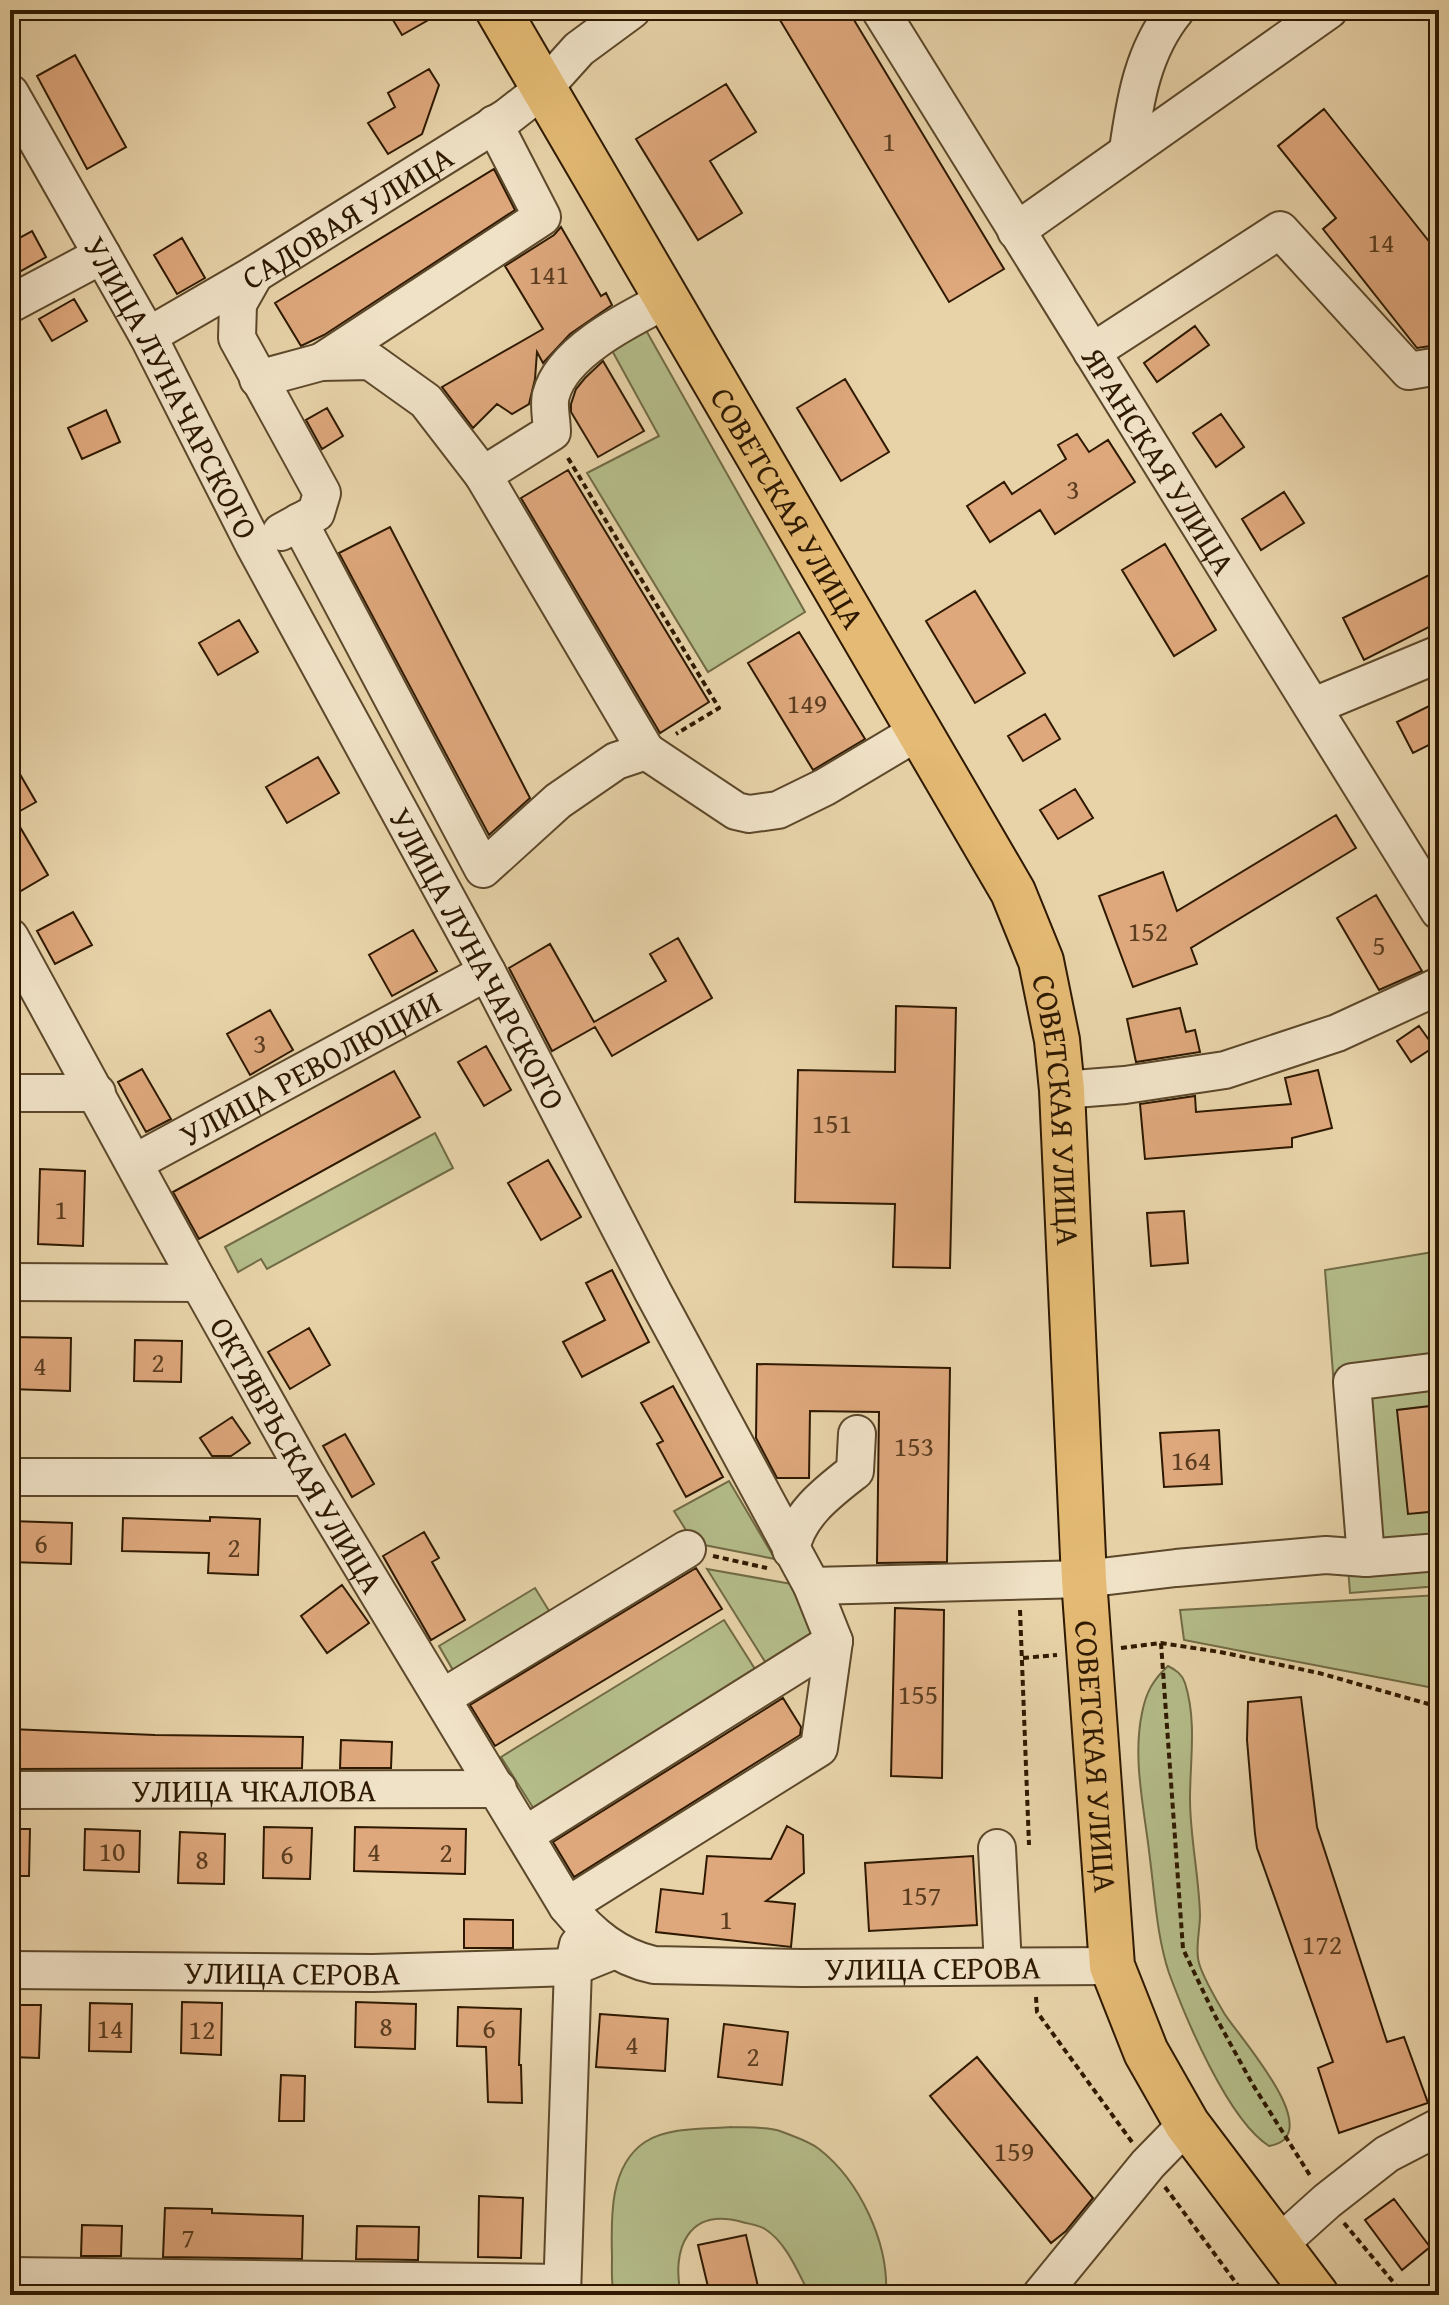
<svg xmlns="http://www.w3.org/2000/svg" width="1449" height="2305" viewBox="0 0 1449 2305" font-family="'Gentium Book Plus',serif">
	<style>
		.green { fill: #b4bd8a; stroke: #716b45; stroke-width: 2 }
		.building { fill: #dea77c; stroke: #2e1900; stroke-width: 2 }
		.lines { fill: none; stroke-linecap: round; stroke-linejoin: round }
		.minor-casing { stroke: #5c482a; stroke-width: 40 }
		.major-casing { stroke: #2e1900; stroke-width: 48 }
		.path { stroke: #2e1900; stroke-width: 4; stroke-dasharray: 6 4; stroke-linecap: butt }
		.minor { stroke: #f0e2c7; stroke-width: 36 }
		.major { stroke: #e4ba74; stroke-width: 44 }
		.labels { text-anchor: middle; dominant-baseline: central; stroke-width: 8; stroke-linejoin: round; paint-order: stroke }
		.number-label { font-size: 28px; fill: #5a3c1f }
		.street-label { font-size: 32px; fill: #2e1900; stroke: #f0e2c7 }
	</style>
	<rect width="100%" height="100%" fill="#e8d3a9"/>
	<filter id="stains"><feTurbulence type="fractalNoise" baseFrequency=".0025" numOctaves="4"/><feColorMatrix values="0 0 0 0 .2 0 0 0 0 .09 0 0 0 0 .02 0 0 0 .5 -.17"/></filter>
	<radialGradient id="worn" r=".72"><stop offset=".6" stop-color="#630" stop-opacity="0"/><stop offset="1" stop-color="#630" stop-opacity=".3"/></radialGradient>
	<path class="green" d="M 643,325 L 805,612 L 708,672 L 587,473 L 659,436 L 609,345 Z
		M 435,1133 L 453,1168 L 267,1269 L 261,1259 L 238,1272 L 225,1247 Z
		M 1439,1251 L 1439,1586 L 1350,1593 L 1325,1270 Z
		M 729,1481 L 775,1559 L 694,1543 L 674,1511 Z
		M 707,1569 L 797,1585 L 820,1636 L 769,1668 Z
		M 535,1588 L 554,1619 L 457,1677 L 439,1646 Z
		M 1439,1595 L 1439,1689 L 1184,1640 L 1180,1610 Z
		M 724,1620 L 760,1677 L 537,1814 L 501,1757 Z
		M 1168,1666 C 1176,1670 1182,1674 1185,1683 C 1197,1721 1190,1760 1190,1799 C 1190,1837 1199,1876 1200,1915 C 1200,1929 1196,1944 1198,1958 C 1199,1971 1217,2001 1224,2013 C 1238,2036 1330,2136 1269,2146 C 1228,2120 1186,2019 1169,1973 C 1157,1937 1155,1897 1150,1859 C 1145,1812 1132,1760 1142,1713 C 1146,1692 1153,1680 1168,1666 Z
		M 731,2127 C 746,2128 765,2126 780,2131 C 792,2136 809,2141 819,2149 C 860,2181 889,2243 886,2295 L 810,2295 C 798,2273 787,2243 765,2229 C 759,2225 749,2224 742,2222 C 688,2207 671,2249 681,2295 L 614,2295 C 611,2283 612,2270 612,2257 C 611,2219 609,2166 645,2142 C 668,2127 704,2129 731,2127 Z"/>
	<path class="building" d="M 387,10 L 446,10 L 402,35 Z
		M 774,10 L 848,10 L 1004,269 L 949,302 Z
		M 75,55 L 126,147 L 87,169 L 37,76 Z
		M 429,69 L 439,85 L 422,134 L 388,154 L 368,123 L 395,107 L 388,93 Z
		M 726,84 L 756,132 L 710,161 L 742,213 L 698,240 L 636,139 Z
		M 1324,109 L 1439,254 L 1439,344 L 1437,345 L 1417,348 L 1323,229 L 1336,218 L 1278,146 Z
		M 494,169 L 515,210 L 324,335 L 301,346 L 275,303 Z
		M 561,227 L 601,296 L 606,293 L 612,305 L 570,334 L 543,363 L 537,352 L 535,379 L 529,404 L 512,414 L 497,404 L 473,428 L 442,387 L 543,329 L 505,266 L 554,235 Z
		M 32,231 L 46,257 L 10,277 L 10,243 Z
		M 182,238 L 205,278 L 177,294 L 154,255 Z
		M 74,299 L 87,321 L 52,341 L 39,319 Z
		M 1195,326 L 1209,345 L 1157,382 L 1144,363 Z
		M 603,361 L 644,431 L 598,457 L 571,412 L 571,404 L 576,389 L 585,378 Z
		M 845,379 L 889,452 L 841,481 L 797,408 Z
		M 327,408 L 343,436 L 322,449 L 306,420 Z
		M 106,410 L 120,442 L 82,459 L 68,428 Z
		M 1221,414 L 1244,447 L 1216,467 L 1193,433 Z
		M 1077,434 L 1089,452 L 1108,440 L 1135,482 L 1055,534 L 1040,510 L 990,542 L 967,506 L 1004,482 L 1012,494 L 1066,459 L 1058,445 Z
		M 568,470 L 709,702 L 660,733 L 521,498 Z
		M 1284,492 L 1304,523 L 1261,550 L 1242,519 Z
		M 390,527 L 530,798 L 489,835 L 339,553 Z
		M 1165,544 L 1216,630 L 1174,656 L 1122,570 Z
		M 1439,570 L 1439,622 L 1364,660 L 1343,618 Z
		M 975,591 L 1025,673 L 975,703 L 926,621 Z
		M 239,620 L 258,652 L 218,675 L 199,643 Z
		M 799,632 L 865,739 L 813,770 L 748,663 Z
		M 1439,701 L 1439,740 L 1413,753 L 1397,722 Z
		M 1045,714 L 1060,739 L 1023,761 L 1008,736 Z
		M 10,757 L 36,802 L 13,815 L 48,875 L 19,892 L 10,876 Z
		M 318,757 L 339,793 L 287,823 L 266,787 Z
		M 1075,789 L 1093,818 L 1058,839 L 1040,810 Z
		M 1336,815 L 1356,848 L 1191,948 L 1197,964 L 1133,987 L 1099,896 L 1163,872 L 1177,911 Z
		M 1376,895 L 1422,971 L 1379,990 L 1337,918 Z
		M 73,912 L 92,945 L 55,964 L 37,931 Z
		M 413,930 L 437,971 L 392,996 L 369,955 Z
		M 678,938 L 712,998 L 612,1056 L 595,1027 L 552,1051 L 509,968 L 550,944 L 594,1022 L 666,981 L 650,954 Z
		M 896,1006 L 956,1008 L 950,1268 L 893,1267 L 895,1204 L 795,1202 L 798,1070 L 895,1072 Z
		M 1180,1008 L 1186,1032 L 1195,1030 L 1200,1052 L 1136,1062 L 1127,1019 Z
		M 270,1010 L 293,1050 L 250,1075 L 227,1034 Z
		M 1419,1026 L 1434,1047 L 1411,1062 L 1397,1041 Z
		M 486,1046 L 511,1090 L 484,1106 L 458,1062 Z
		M 142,1069 L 171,1119 L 146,1132 L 118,1082 Z
		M 1318,1070 L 1332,1128 L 1292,1138 L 1292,1147 L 1145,1159 L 1140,1104 L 1195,1096 L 1196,1112 L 1291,1104 L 1285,1078 Z
		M 394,1071 L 420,1117 L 199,1239 L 173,1192 Z
		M 548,1160 L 581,1217 L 541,1240 L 508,1183 Z
		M 40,1169 L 85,1171 L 83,1246 L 38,1244 Z
		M 1184,1211 L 1188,1263 L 1151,1266 L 1147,1213 Z
		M 612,1270 L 649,1342 L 582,1377 L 563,1342 L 605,1320 L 586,1283 Z
		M 309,1328 L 330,1365 L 290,1389 L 268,1352 Z
		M 10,1337 L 71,1338 L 70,1391 L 10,1389 Z
		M 135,1340 L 182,1341 L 181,1382 L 134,1381 Z
		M 757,1364 L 950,1368 L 947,1562 L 877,1563 L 879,1412 L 810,1411 L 809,1478 L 777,1478 L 756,1438 Z
		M 673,1386 L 723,1477 L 686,1497 L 657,1444 L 663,1441 L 641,1403 Z
		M 1439,1405 L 1439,1511 L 1408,1514 L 1397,1410 Z
		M 232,1417 L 250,1443 L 231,1456 L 212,1456 L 200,1438 Z
		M 1219,1430 L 1222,1484 L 1164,1487 L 1160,1433 Z
		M 345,1434 L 374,1484 L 352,1497 L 323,1446 Z
		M 210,1517 L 260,1519 L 258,1575 L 208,1573 L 209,1553 L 122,1551 L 123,1518 L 210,1521 Z
		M 10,1521 L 72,1523 L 71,1564 L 10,1562 Z
		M 424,1532 L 439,1558 L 432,1562 L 465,1620 L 431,1640 L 383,1556 Z
		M 696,1568 L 722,1609 L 495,1746 L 470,1705 Z
		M 342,1585 L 369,1623 L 327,1653 L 301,1616 Z
		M 895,1608 L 944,1610 L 942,1778 L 891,1776 Z
		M 1301,1697 L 1317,1827 L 1387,2042 L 1404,2037 L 1428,2103 L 1339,2133 L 1318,2068 L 1333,2062 L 1257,1848 L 1255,1834 L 1247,1740 L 1248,1702 Z
		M 783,1698 L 801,1727 L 800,1735 L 574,1877 L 553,1842 Z
		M 10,1729 L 155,1735 L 303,1737 L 302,1768 L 10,1769 Z
		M 341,1740 L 392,1742 L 391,1768 L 340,1768 Z
		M 787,1826 L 803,1835 L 804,1873 L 766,1901 L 795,1904 L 791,1947 L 656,1932 L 661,1889 L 703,1894 L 707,1856 L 771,1859 Z
		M 264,1827 L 312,1828 L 310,1879 L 263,1878 Z
		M 355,1827 L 466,1829 L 465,1874 L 354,1871 Z
		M 10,1829 L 30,1829 L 29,1876 L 10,1876 Z
		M 85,1829 L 140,1831 L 139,1872 L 84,1870 Z
		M 180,1832 L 225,1834 L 224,1884 L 178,1883 Z
		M 973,1856 L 977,1925 L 869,1931 L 865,1863 Z
		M 464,1919 L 513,1920 L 513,1948 L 464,1948 Z
		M 182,2002 L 222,2003 L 221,2055 L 181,2053 Z
		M 356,2002 L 416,2004 L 415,2049 L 355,2047 Z
		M 90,2003 L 132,2004 L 131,2052 L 89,2051 Z
		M 10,2005 L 41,2005 L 39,2058 L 10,2057 Z
		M 458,2007 L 521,2009 L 519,2065 L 521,2065 L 522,2103 L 488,2102 L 486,2047 L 457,2046 Z
		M 600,2014 L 668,2019 L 665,2071 L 596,2067 Z
		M 724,2024 L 788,2032 L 782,2085 L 718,2077 Z
		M 977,2057 L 1093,2198 L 1066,2231 L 1051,2243 L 930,2096 Z
		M 281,2075 L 305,2076 L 304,2121 L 279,2121 Z
		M 479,2196 L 523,2198 L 521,2258 L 478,2257 Z
		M 1394,2199 L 1430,2247 L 1402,2270 L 1365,2220 Z
		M 165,2208 L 212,2209 L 212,2213 L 303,2216 L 302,2259 L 163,2257 Z
		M 82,2225 L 122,2226 L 121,2256 L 81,2256 Z
		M 357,2226 L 419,2227 L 418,2260 L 356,2259 Z
		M 746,2235 L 760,2295 L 710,2295 L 698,2245 Z"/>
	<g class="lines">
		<g class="minor-casing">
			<g id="minor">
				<path id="s1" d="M 880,10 L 1439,911"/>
				<path id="s2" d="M 10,93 L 148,336 L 255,547 L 487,972 L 653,1292 L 812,1586 L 834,1641 L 525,1835"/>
				<path d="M 1128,150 C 1135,100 1143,50 1176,10"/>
				<path d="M 1016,231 L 1329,10"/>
				<path d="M 255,274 L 238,304 L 237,338 L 322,493 L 316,513 L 281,532"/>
				<path d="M 10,304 L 102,255"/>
				<path id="s3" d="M 148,336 L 255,274 L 507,117 L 543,89 L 579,49 L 632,10"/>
				<path d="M 1092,352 L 1280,230 L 1409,371 L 1439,366"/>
				<path d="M 321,362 L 542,217 L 494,124"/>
				<path d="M 258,379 L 321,362 L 370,361 L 426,401 L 483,475"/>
				<path d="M 299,522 L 483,869 L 558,801 L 616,761 L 646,751 L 736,811 L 749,814 L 778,810 L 825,787 L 919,731"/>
				<path d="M 1314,706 L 1439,654"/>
				<path d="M 646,751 L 483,475 L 552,432 C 552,421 548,405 551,395 C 562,351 631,318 668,299"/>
				<path id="s4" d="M 10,937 L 199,1283 L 308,1477 L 567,1906 C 591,1935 617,1957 654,1965 L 802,1968 L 1112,1966"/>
				<path d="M 1062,1090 L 1125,1085 L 1225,1070 L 1337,1033 L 1439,986"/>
				<path d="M 10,1093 L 97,1093"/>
				<path id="s5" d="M 134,1163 L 487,972"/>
				<path d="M 10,1282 L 199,1283"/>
				<path d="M 10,1477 L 308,1477"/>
				<path d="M 791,1550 C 797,1515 828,1492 855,1471 L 857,1434"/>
				<path d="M 1366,1558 L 1352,1382 L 1439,1371"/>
				<path d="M 812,1586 L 1084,1579 L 1176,1568 L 1326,1555 L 1366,1558 L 1439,1552"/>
				<path d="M 442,1698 L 687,1549"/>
				<path id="s6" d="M 10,1790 L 498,1789"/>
				<path d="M 997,1848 L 1003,1966"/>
				<path d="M 567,1906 L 819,1748 L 834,1641"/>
				<path id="s7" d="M 10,1970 L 373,1973 L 573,1967 L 615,1950"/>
				<path d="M 1277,2246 L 1327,2201 L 1387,2154 L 1439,2127"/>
				<path d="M 10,2276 L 562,2283"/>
				<path d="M 562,2295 L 573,1967 L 578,1945"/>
				<path d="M 1041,2295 L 1148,2164 L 1187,2124"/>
			</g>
		</g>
		<g class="major-casing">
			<g id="major">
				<path id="s8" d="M 498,10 L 1013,892 L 1041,961 L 1057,1040 L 1062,1090 L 1084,1579 L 1112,1966 L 1146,2052 L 1187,2124 L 1316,2295"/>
			</g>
		</g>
		<path class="path" d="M 556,11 L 557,10
			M 568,458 L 719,708 L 676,734
			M 713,1556 L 767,1568
			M 1020,1610 L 1029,1845
			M 1161,1643 L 1183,1949 L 1214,2014 L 1253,2085 L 1311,2177
			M 1121,1648 L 1161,1643 L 1220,1652 L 1319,1673 L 1439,1707
			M 1023,1658 L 1057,1655
			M 1036,1997 L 1037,2012 L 1132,2142
			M 1165,2187 L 1245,2295
			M 1344,2223 L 1404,2295"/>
		<use href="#minor" class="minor"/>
		<use href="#major" class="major"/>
	</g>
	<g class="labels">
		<g class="number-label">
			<text x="889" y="140">1</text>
			<text x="1381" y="241">14</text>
			<text x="549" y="273">141</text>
			<text x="1073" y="488">3</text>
			<text x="807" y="702">149</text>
			<text x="1148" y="930">152</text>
			<text x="1379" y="944">5</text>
			<text x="260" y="1042">3</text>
			<text x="832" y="1122">151</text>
			<text x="61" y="1208">1</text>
			<text x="158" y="1361">2</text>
			<text x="40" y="1364">4</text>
			<text x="914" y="1445">153</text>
			<text x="1191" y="1459">164</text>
			<text x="41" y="1542">6</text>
			<text x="234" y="1546">2</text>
			<text x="918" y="1693">155</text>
			<text x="112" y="1850">10</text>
			<text x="374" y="1850">4</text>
			<text x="446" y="1851">2</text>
			<text x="287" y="1853">6</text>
			<text x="202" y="1858">8</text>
			<text x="921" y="1894">157</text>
			<text x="726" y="1918">1</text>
			<text x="1322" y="1943">172</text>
			<text x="386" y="2025">8</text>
			<text x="110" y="2027">14</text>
			<text x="489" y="2027">6</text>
			<text x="202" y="2028">12</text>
			<text x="632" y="2043">4</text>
			<text x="753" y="2055">2</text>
			<text x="1014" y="2150">159</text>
			<text x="188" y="2236">7</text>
		</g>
		<g class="street-label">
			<text stroke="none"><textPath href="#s3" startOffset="232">САДОВАЯ УЛИЦА</textPath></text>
			<text stroke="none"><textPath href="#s2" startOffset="336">УЛИЦА ЛУНАЧАРСКОГО</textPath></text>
			<text stroke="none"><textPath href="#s1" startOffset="530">ЯРАНСКАЯ УЛИЦА</textPath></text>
			<text stroke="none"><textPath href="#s8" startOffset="576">СОВЕТСКАЯ УЛИЦА</textPath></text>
			<text stroke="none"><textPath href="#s2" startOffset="984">УЛИЦА ЛУНАЧАРСКОГО</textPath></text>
			<text stroke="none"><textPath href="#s5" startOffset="200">УЛИЦА РЕВОЛЮЦИИ</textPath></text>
			<text stroke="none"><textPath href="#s8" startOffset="1246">СОВЕТСКАЯ УЛИЦА</textPath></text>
			<text stroke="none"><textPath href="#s4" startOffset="592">ОКТЯБРЬСКАЯ УЛИЦА</textPath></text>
			<text stroke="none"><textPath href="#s8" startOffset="1894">СОВЕТСКАЯ УЛИЦА</textPath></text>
			<text stroke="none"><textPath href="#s6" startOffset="244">УЛИЦА ЧКАЛОВА</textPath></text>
			<text stroke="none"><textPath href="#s4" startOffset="1504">УЛИЦА СЕРОВА</textPath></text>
			<text stroke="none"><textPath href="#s7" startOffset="282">УЛИЦА СЕРОВА</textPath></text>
		</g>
	</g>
	<rect width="1449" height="2305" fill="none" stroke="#e8d3a9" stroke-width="40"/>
	<rect x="12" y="12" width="1425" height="2281" fill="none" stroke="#2e1900" stroke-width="4"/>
	<rect x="20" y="20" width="1409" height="2265" fill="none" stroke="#2e1900" stroke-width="2"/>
	<rect width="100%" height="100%" filter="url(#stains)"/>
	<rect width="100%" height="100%" fill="url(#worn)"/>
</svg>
